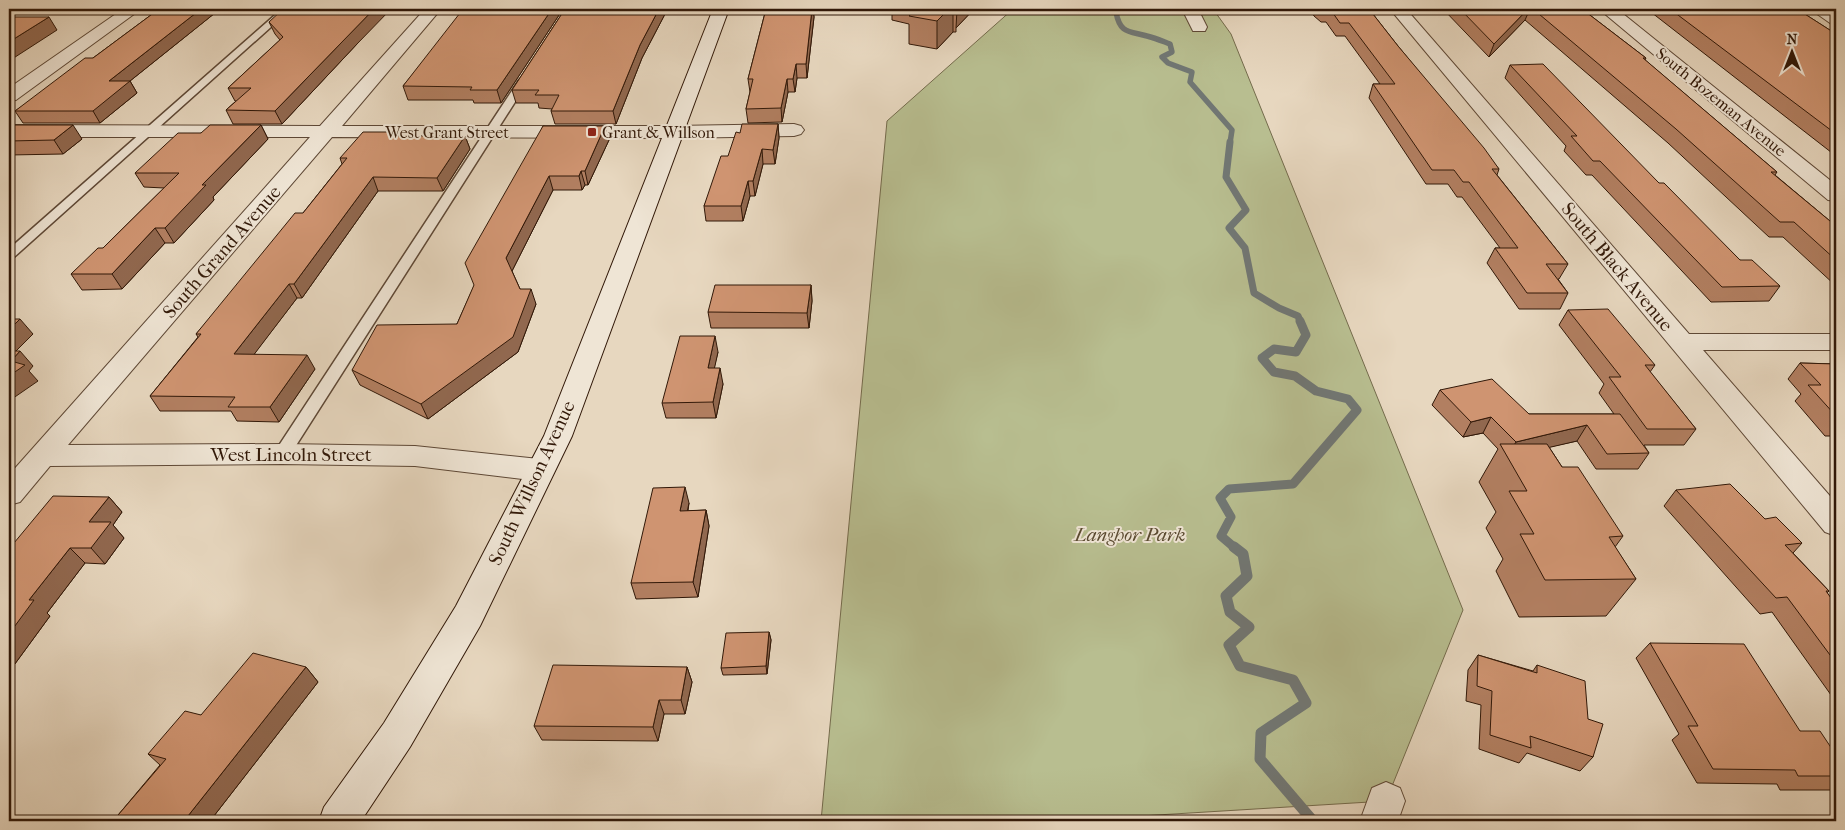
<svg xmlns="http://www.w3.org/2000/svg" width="1845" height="830" viewBox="0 0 1845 830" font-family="'IM FELL French Canon',serif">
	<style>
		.green { fill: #b8be90; stroke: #746b4c }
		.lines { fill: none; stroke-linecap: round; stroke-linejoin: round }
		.stream-far3 { stroke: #717774; stroke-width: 5.5 }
		.stream-far2 { stroke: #717774; stroke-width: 7 }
		.stream-far1 { stroke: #717774; stroke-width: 9 }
		.stream { stroke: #717774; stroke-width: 11 }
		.service-casing { stroke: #5e4836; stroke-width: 3 }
		.minor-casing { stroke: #5e4836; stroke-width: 2 }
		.secondary-casing { stroke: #311808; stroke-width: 2 }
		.service { fill: #efe5d5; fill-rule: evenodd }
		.minor { fill: #efe5d5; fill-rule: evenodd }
		.secondary { fill: #efe5d5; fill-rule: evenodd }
		.wall { fill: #b27f61; stroke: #311808 }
		.shaded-wall { fill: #91684f; stroke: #311808 }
		.building { fill: #cf9471; stroke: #311808 }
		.poi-dot { fill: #8f2418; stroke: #efe5d5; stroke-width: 2 }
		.labels { text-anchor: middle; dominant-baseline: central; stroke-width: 4; stroke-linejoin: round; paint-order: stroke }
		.far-street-label { font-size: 16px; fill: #311808; stroke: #efe5d5 }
		.far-poi-label { font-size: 16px; fill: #311808; stroke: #efe5d5; text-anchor: start }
		.street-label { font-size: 19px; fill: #311808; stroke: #efe5d5 }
		.park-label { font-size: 19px; font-style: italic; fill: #5a4a31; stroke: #efe5d5 }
	</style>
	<rect width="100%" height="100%" fill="#e7d7bf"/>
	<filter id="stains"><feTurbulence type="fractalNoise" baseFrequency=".004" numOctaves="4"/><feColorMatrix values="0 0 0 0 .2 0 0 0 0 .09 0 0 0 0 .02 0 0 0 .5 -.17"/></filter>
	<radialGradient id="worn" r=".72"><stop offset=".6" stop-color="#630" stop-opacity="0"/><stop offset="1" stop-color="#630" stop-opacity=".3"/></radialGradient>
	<path class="green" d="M 1013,9 L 1213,9 L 1231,34 L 1463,610 L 1386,801 L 1059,821 L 821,821 L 887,121 Z"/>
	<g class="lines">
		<path class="stream-far3" d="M 1136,9 L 1116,12 C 1120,34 1129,31 1147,36 C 1155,38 1162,41 1170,44 L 1172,52 L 1162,57 L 1168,63 L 1192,72 L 1190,82 L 1232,130 L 1230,143"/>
		<path class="stream-far2" d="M 1230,142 L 1226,177 L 1246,210 L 1229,228 L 1245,248 L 1254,293 L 1279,308 L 1298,316 L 1301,323"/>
		<path class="stream-far1" d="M 1235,548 L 1221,536 L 1231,517 L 1220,498 L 1229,489 L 1293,484 L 1357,410 L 1348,399 L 1316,391 L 1295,376 L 1274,372 L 1262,358 L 1274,349 L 1296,352 L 1306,335 L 1300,321"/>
		<path class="stream" d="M 1234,547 L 1243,554 L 1247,576 L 1226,596 L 1230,612 L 1249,627 L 1229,645 L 1240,666 L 1293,680 L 1306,703 L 1261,733 L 1260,759 L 1313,821"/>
		<g class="service-casing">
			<path id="service" d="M 282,9 L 291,9 L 13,258 L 9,259 L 9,249 Z
				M 524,77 L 529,80 L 288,458 L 282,460 L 276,458 L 274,454 L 276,450 L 519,80 Z"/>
		</g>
		<g class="minor-casing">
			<path id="minor" d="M 123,9 L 141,9 L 16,100 L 9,101 L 9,88 Z
				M 425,9 L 441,9 L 342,126 L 673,126 L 794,124 L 801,126 L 804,130 L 801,134 L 794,136 L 673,138 L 332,137 L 68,445 L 282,444 L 415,446 L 539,459 L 549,462 L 554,470 L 549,478 L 539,481 L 415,466 L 282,464 L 50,466 L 20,502 L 9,505 L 9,475 L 310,137 L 9,137 L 9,125 L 320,126 Z
				M 1182,9 L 1198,9 L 1207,27 L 1205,31 L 1193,31 Z
				M 1390,9 L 1406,9 L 1689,334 L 1836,334 L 1836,350 L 1703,350 L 1836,503 L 1836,536 L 1825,532 Z
				M 1599,9 L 1617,9 L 1836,185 L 1836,201 L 1828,200 Z
				M 1810,9 L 1829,9 L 1836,13 L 1836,25 L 1830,23 Z
				M 1386,782 L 1400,788 L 1405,801 L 1398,821 L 1360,821 L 1372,788 Z"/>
		</g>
		<g class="secondary-casing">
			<path id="secondary" d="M 713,9 L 729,9 L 572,436 L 480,626 L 410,747 L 361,821 L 319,821 L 324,807 L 384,723 L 456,606 L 544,436 Z"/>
		</g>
		<use href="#service" class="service"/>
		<use href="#minor" class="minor"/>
		<use href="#secondary" class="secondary"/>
	</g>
	<path class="wall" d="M 159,9 L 220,9 L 130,81 L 137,93 L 100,123 L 23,123 L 15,111 L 93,58 Z
		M 563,9 L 501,103 L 474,103 L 473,100 L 408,100 L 403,86 L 463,13 Z
		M 565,9 L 671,9 L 669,14 L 665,14 L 642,58 L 616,124 L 555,124 L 551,111 L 552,109 L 539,108 L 538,103 L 516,103 L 512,90 Z
		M 766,9 L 813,9 L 814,17 L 807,78 L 797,78 L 795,92 L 788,92 L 782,122 L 748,123 L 746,109 L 750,92 L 748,79 Z
		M 892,9 L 974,9 L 956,28 L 956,32 L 953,32 L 937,49 L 909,44 L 909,24 L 892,20 Z
		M 1310,9 L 1369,9 L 1398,46 L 1499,169 L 1497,175 L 1568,264 L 1559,279 L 1558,279 L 1568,293 L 1560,309 L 1519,309 L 1487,263 L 1495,248 L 1500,248 L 1462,197 L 1457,197 L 1448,184 L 1426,184 L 1369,98 L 1373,84 L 1380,84 L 1345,36 L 1336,36 L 1326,22 L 1321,22 L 1314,16 Z
		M 1443,9 L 1582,9 L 1646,58 L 1645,60 L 1777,172 L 1775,175 L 1836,226 L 1836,286 L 1783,237 L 1769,237 L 1668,143 L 1525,20 L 1489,57 Z
		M 1647,9 L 1797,9 L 1836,34 L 1836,156 Z
		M 269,22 L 357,44 L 282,124 L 233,124 L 226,110 L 236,101 L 235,101 L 228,88 L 280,40 L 275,34 Z
		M 1510,65 L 1659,183 L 1740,260 L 1780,286 L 1769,301 L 1711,302 L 1592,175 L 1586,175 L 1564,151 L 1566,146 L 1505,78 Z
		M 778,124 L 779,138 L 775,164 L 763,164 L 755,196 L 750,196 L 743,221 L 706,221 L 704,206 L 740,133 Z
		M 9,125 L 82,139 L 63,154 L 9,155 Z
		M 261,125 L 268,139 L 213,197 L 214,200 L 174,243 L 165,243 L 122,289 L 82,290 L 71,274 L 103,248 L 164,188 L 144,187 L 135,173 L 201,133 Z
		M 543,126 L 609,140 L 588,185 L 585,185 L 582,190 L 553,190 L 512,271 L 520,289 L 536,304 L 518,352 L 428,419 L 360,385 L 352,370 L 457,324 L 474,286 Z
		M 398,132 L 399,136 L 465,136 L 470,149 L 443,191 L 378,191 L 302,298 L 297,298 L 254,354 L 315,369 L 279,422 L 237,421 L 231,411 L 160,411 L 150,396 L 198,337 L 196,334 L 303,213 L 342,164 L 340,158 Z
		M 811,285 L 812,301 L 809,328 L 711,328 L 708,312 Z
		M 1568,310 L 1655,365 L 1650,372 L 1696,429 L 1684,445 L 1644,445 L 1649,453 L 1638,469 L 1596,469 L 1577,441 L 1549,447 L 1562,467 L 1623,536 L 1615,547 L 1636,579 L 1606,616 L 1519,617 L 1496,571 L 1503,559 L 1486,528 L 1496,512 L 1479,482 L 1498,449 L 1483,433 L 1463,437 L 1432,405 L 1440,390 L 1529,414 L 1614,414 L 1599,393 L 1604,384 L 1559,325 Z
		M 718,352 L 714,368 L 723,384 L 716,418 L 666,418 L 662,403 Z
		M 1800,363 L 1836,364 L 1836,436 L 1825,436 L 1795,401 L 1801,394 L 1788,379 Z
		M 1676,490 L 1765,519 L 1802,543 L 1793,553 L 1829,591 L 1827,593 L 1836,605 L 1836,702 L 1772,612 L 1760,614 L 1664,506 Z
		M 109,497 L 122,512 L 113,525 L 124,538 L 105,564 L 85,563 L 47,613 L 50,616 L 9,672 L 9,549 Z
		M 689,503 L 688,511 L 706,510 L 709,526 L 698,597 L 636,599 L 631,583 Z
		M 769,632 L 771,640 L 767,674 L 723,675 L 721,668 Z
		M 1650,643 L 1800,731 L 1836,755 L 1836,787 L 1831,790 L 1780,790 L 1777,784 L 1697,783 L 1672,740 L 1679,734 L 1636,658 Z
		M 1478,655 L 1533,671 L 1537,665 L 1588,719 L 1593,757 L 1580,771 L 1527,753 L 1519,763 L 1479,749 L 1481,705 L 1466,701 L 1468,670 Z
		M 306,667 L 318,682 L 210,821 L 113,821 L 160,765 L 148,754 L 201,715 Z
		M 687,667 L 692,682 L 685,714 L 664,714 L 658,741 L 542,740 L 534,726 Z"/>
	<path class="shaded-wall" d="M 201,9 L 220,9 L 130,81 L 137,93 L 100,123 L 93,111 L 109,81 Z
		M 374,9 L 391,9 L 357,44 L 282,124 L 275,111 Z
		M 552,9 L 563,9 L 501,103 L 497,90 Z
		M 659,9 L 664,9 L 665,14 L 642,58 L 616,124 L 613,111 L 640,45 Z
		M 812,9 L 813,9 L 814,17 L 807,78 L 806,64 Z
		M 949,9 L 953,9 L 953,32 L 937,49 L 937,21 Z
		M 957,9 L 974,9 L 956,28 Z
		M 1528,9 L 1530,9 L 1525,20 L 1489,57 L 1494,44 Z
		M 49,17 L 57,30 L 9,61 L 9,42 Z
		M 796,64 L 797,78 L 795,92 L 793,79 Z
		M 787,79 L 788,92 L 782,122 L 781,108 Z
		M 778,124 L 779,138 L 775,164 L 773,150 Z
		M 73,125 L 82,139 L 63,154 L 54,140 Z
		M 261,125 L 268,139 L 213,197 L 214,200 L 174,243 L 165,228 L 202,185 Z
		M 605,126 L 609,140 L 588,185 L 585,171 Z
		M 465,136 L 470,149 L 443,191 L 437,178 Z
		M 762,149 L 763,164 L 755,196 L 753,181 Z
		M 581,171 L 585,185 L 582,190 L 579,176 Z
		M 549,176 L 553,190 L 511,273 L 506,258 Z
		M 373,177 L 378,191 L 302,298 L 294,284 Z
		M 748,181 L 750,196 L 743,221 L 741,206 Z
		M 155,228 L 165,243 L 122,289 L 112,274 Z
		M 289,284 L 297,298 L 243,369 L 234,354 Z
		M 811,285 L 812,301 L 809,328 L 807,313 Z
		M 531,289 L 536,304 L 518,352 L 428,419 L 421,404 Z
		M 20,319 L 33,334 L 9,358 L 9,330 Z
		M 715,336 L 718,352 L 711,384 L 708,368 Z
		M 20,351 L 33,366 L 29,371 L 38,381 L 9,401 L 9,376 L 11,361 Z
		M 307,355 L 315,369 L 279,422 L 270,407 Z
		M 720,368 L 723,384 L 716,418 L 713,402 Z
		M 1491,417 L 1483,433 L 1463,437 L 1471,422 Z
		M 1587,425 L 1577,441 L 1508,457 L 1507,456 L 1516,442 Z
		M 685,487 L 689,503 L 684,527 L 680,511 Z
		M 109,497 L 122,512 L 113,525 L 124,538 L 105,564 L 91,548 L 89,522 Z
		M 706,510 L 709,526 L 698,597 L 693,582 Z
		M 70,548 L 85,563 L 47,613 L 50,616 L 9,672 L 9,634 L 29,600 Z
		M 769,632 L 771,640 L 767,674 L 766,666 Z
		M 306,667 L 318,682 L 210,821 L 184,821 Z
		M 687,667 L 692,682 L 685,714 L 681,700 Z
		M 659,700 L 664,714 L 658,741 L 653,727 Z
		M 167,818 L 171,821 L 164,821 Z"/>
	<path class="building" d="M 159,9 L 201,9 L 109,81 L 130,81 L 93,111 L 15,111 L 85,58 L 93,58 Z
		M 283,9 L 374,9 L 275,111 L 226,110 L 251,88 L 228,88 L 283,37 L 269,22 Z
		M 467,9 L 552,9 L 497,90 L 470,90 L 472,87 L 403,86 L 460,13 L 463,13 Z
		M 565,9 L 659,9 L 640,45 L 613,111 L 551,111 L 559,95 L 535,95 L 539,90 L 512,90 Z
		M 766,9 L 812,9 L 806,64 L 796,64 L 793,79 L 787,79 L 781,108 L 746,109 L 753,79 L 748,79 Z
		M 917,9 L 949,9 L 937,21 L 909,16 Z
		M 1324,9 L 1369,9 L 1398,46 L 1484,148 L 1499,169 L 1492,169 L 1568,264 L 1546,264 L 1568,293 L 1527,293 L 1495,248 L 1518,248 L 1469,182 L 1463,182 L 1454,170 L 1432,170 L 1373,84 L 1395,84 L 1349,23 L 1340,23 L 1330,9 Z
		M 1460,9 L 1528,9 L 1494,44 Z
		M 1533,9 L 1582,9 L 1646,58 L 1643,58 L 1777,172 L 1771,172 L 1836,226 L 1836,260 L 1794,222 L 1780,222 L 1676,129 Z
		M 1670,9 L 1797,9 L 1836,34 L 1836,134 Z
		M 9,17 L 49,17 L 9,42 Z
		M 1543,64 L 1659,183 L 1664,183 L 1740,260 L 1752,260 L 1780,286 L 1722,287 L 1600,161 L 1593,161 L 1571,136 L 1577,136 L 1510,65 Z
		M 742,124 L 778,124 L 773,150 L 762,149 L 753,181 L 748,181 L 741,206 L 704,206 L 721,156 L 728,156 L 736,132 L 740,133 Z
		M 9,125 L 73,125 L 54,140 L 9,141 Z
		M 210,125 L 261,125 L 202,185 L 206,185 L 165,228 L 155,228 L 112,274 L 71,274 L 98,248 L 103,248 L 179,173 L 135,173 L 178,133 L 201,133 Z
		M 543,126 L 605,126 L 585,171 L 581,171 L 579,176 L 549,176 L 506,258 L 520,289 L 531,289 L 513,337 L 421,404 L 352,370 L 377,325 L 457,324 L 474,285 L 465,263 Z
		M 363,132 L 398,132 L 395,136 L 465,136 L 437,178 L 373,177 L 294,284 L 289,284 L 234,354 L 307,355 L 270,407 L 228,407 L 235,397 L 150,396 L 201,334 L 196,334 L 295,213 L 303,213 L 347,158 L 340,158 Z
		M 715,285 L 811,285 L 807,313 L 708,312 Z
		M 1608,309 L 1655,365 L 1645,365 L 1696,429 L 1647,429 L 1609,377 L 1621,377 L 1568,310 Z
		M 9,319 L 20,319 L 9,330 Z
		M 680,336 L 715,336 L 708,368 L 720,368 L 713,402 L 662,403 Z
		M 9,351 L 20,351 L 11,361 L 25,365 L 9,376 Z
		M 1800,363 L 1836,364 L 1836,416 L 1808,385 L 1821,385 Z
		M 1492,379 L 1529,414 L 1620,414 L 1649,453 L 1607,454 L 1587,425 L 1516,442 L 1491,417 L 1471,422 L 1440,390 Z
		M 1500,444 L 1547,444 L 1562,467 L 1578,467 L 1623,536 L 1609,537 L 1636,579 L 1545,580 L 1520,534 L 1534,534 L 1509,491 L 1527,491 Z
		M 1730,484 L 1765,519 L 1776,517 L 1802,543 L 1785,545 L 1829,591 L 1826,591 L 1836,605 L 1836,663 L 1787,597 L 1776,598 L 1676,490 Z
		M 685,487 L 680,511 L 706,510 L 693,582 L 631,583 L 653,488 Z
		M 53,496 L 109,497 L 89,522 L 111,522 L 91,548 L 70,548 L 29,600 L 34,600 L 9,634 L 9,549 Z
		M 769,632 L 766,666 L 721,668 L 726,633 Z
		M 1650,643 L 1744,644 L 1800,731 L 1820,731 L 1836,755 L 1836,776 L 1798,776 L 1795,770 L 1713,769 L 1688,726 L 1698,726 Z
		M 253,653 L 306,667 L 184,821 L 180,821 L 167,818 L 164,821 L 113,821 L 166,759 L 148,754 L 185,711 L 201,715 Z
		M 1478,655 L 1537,673 L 1537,665 L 1585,681 L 1588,719 L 1603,724 L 1593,757 L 1530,736 L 1531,748 L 1490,735 L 1492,691 L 1477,686 Z
		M 553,665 L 687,667 L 681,700 L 659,700 L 653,727 L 534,726 Z"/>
	<rect class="poi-dot" x="587" y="127" width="10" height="10" rx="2.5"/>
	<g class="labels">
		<g class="far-street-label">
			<text transform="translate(1721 102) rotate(39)">South Bozeman Avenue</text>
			<text x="447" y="132">West Grant Street</text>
		</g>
		<g class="far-poi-label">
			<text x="602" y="132">Grant &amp; Willson</text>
		</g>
		<g class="street-label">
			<text transform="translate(222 252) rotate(-49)">South Grand Avenue</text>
			<text transform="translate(1617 267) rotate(50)">South Black Avenue</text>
			<text x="291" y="455">West Lincoln Street</text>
			<text transform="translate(532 483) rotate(-65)">South Willson Avenue</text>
		</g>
		<g class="park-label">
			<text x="1130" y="535">Langhor Park</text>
		</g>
	</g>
	<rect width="1845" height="830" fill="none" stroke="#e7d7bf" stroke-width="30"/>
	<rect x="10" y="10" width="1825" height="810" fill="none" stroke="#311808" stroke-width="2.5"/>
	<rect x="15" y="15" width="1815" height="800" fill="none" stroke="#311808"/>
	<g transform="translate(1792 52)" stroke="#efe5d5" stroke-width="4" paint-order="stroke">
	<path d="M0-4L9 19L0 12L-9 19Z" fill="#311808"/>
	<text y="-8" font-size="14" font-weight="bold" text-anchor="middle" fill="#311808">N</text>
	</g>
	<rect width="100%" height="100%" filter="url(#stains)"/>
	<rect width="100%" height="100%" fill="url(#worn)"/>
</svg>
